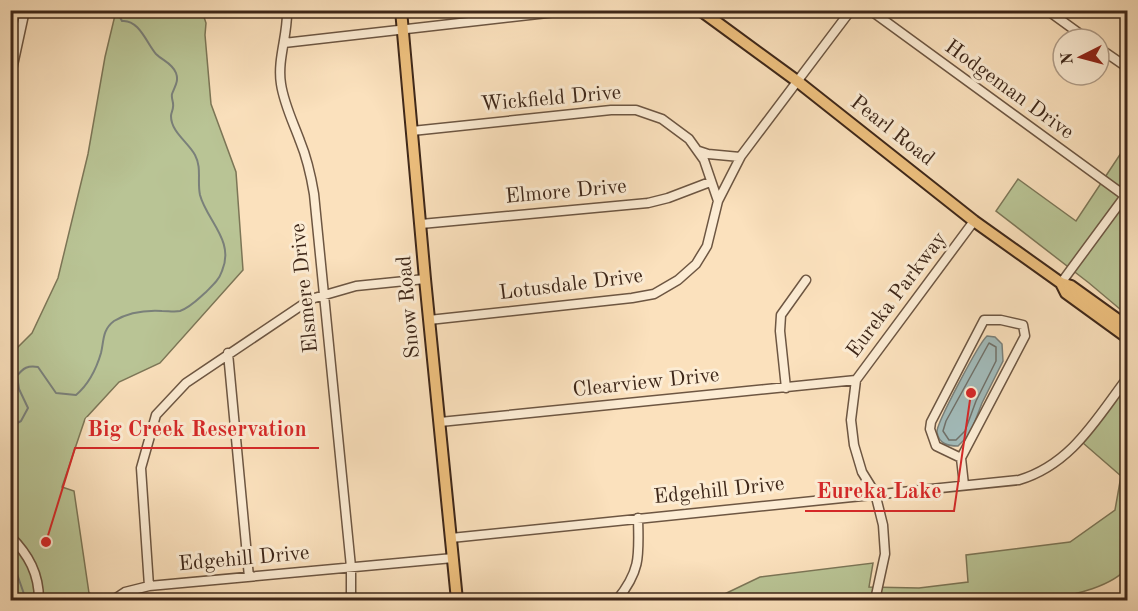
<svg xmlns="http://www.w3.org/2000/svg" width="1138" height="611" viewBox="0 0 1138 611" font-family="'Old Standard TT',serif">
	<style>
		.green { fill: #b9c495; stroke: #7c7657; stroke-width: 1.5 }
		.water { fill: #a2bbba; stroke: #7a807a; stroke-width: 1.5 }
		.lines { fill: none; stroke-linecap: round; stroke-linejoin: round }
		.shore { stroke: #70716a; stroke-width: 1.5 }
		.stream { stroke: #7a807a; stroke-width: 2 }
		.minor-casing { stroke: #6d5642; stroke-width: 11 }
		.major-casing { stroke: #3e2719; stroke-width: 14 }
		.minor { stroke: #fcecd4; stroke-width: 8 }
		.major { stroke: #eec07e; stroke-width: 10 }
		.labels { text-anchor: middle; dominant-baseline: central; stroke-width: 6; stroke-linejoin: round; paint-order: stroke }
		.street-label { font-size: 21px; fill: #3e2719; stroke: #fcecd4 }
		.leader { fill: none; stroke: #d62828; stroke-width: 2 }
		.callout-dot { fill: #d62828; stroke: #fcecd4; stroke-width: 2 }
		.callout-label { font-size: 22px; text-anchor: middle; font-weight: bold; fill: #d62828; stroke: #fcecd4; stroke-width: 6; stroke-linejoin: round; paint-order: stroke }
	</style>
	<rect width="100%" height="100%" fill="#fbe1bd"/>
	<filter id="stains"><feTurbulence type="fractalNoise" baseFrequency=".00333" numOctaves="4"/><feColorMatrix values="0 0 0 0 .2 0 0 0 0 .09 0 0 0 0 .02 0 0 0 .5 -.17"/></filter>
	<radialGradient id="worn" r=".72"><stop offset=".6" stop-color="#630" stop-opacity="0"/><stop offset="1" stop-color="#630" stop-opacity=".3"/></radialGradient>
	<path class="green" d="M 116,11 L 202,11 L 206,23 L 205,35 L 211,104 L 236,172 L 243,270 L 160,363 L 119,382 L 85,419 L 62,487 L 74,491 L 89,593 L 94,595 L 96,600 L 11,600 L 11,354 L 32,333 L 58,278 L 88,154 L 105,57 Z
		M 1127,144 L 1127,315 L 1089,283 L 996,211 L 1018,179 L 1076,221 Z
		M 1127,383 L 1128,567 C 1111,588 1071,595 1046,600 L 712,600 L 760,577 L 873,563 L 869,587 L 919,588 L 968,582 L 966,555 L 1070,542 L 1115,510 L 1121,476 L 1083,443 Z"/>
	<path class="water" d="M 987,336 L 995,337 L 1002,344 L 1003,361 L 982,403 L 970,434 L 958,446 C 948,446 939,444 937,432 C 936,424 979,343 987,336 Z"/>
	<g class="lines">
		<path class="shore" d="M 989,343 L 996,347 L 996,361 L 976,401 L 965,431 L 956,440 L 949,440 L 943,431 L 946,421 Z"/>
		<path class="stream" d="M 10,427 L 21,421 L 28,408 L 19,389 L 17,376 C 23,368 28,365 38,367 L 56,393 L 76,395 C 89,384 96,370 101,353 C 104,341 102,330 114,321 C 129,312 145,310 162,311 C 168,311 175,312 180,311 C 191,307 198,299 206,292 C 213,285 219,280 222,271 C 235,241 207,221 200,195 C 197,181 202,168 195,155 C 188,142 171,132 171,116 C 171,113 173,110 173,107 C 174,102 171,99 172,94 C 175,86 179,81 176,73 C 172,63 163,61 156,54 C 147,44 139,19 122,21 L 116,10
			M 10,554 L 24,594 L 24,600"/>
		<g class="minor-casing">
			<path id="minor" d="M 287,10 C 288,35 277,59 281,84 C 284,104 293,122 300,141 C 307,158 311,176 314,194 L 351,567 L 351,600
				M 870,10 L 1128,198
				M 1047,10 L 1087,39
				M 284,43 L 574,10
				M 1099,48 L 1128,68
				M 10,79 L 25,10
				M 412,131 L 611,110 L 636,110 L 662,119 L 689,139 L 704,160 L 718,201
				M 699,151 L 708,154 L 740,157
				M 421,224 L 648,203 L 668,198 L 710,182
				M 1061,283 L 1128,192
				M 429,320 L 632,298 L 654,294 L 678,280 L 696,264 L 707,246 L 718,201 L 741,156 L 851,10
				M 228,353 L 249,577
				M 786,388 L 780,331 L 781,315 L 806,280
				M 440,422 L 856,380
				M 961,458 L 936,446 L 930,429 L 931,422 L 984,320 L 1001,320 L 1023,325 L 1025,336 L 961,458 L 964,485
				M 10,536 C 29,555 39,574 39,600
				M 451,538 L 1019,480 C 1072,464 1096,419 1128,377
				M 149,586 L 141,468 L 156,415 L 186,383 L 311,299 L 356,286 L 425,279
				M 113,600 L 125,592 L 149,586 L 453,558
				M 617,600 C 641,570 639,556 638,518
				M 875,600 L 885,554 L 883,525 L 875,493 L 862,472 L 854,445 L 851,420 L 856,380 L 974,221"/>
		</g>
		<g class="major-casing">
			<path id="major" d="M 401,10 L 425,279 L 457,600
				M 700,10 L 797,81 L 974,221 L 1061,283 L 1071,286 L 1128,327
				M 1061,283 L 1066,293 L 1128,338"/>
		</g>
		<use href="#minor" class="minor"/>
		<use href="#major" class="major"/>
	</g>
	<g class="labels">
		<g class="street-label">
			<text transform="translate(1009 90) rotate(36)">Hodgeman Drive</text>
			<text transform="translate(551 99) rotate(-5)">Wickfield Drive</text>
			<text transform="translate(892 131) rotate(38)">Pearl Road</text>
			<text transform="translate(566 192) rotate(-5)">Elmore Drive</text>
			<text transform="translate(571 285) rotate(-7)">Lotusdale Drive</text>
			<text transform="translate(305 288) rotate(-96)">Elsmere Drive</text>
			<text transform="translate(897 295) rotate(-53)">Eureka Parkway</text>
			<text transform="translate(409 307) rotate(-95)">Snow Road</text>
			<text transform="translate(646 383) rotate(-6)">Clearview Drive</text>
			<text transform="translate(719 491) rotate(-6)">Edgehill Drive</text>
			<text transform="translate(244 559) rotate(-5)">Edgehill Drive</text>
		</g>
	</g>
	<path class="leader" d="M46 542L75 448H319M971 393L954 511H805"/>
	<g class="callout-dot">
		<circle cx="46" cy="542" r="6"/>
		<circle cx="971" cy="393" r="6"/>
	</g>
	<g class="callout-label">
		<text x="197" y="436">Big Creek Reservation</text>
		<text x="879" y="498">Eureka Lake</text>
	</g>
	<rect width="1138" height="611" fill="none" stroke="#fbe1bd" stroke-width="36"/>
	<rect x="12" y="12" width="1114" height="587" fill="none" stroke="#3e2719" stroke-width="3"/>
	<rect x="18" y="18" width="1102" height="575" fill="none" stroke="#3e2719" stroke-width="1.5"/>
	<g transform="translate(1081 57) rotate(264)"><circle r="28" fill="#fcecd4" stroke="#b09d89" stroke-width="1.5"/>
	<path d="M0-4.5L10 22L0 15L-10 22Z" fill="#8f2418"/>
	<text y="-9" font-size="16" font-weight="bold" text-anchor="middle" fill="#3e2719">N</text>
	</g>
	<rect width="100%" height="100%" filter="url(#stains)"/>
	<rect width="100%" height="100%" fill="url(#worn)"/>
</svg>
